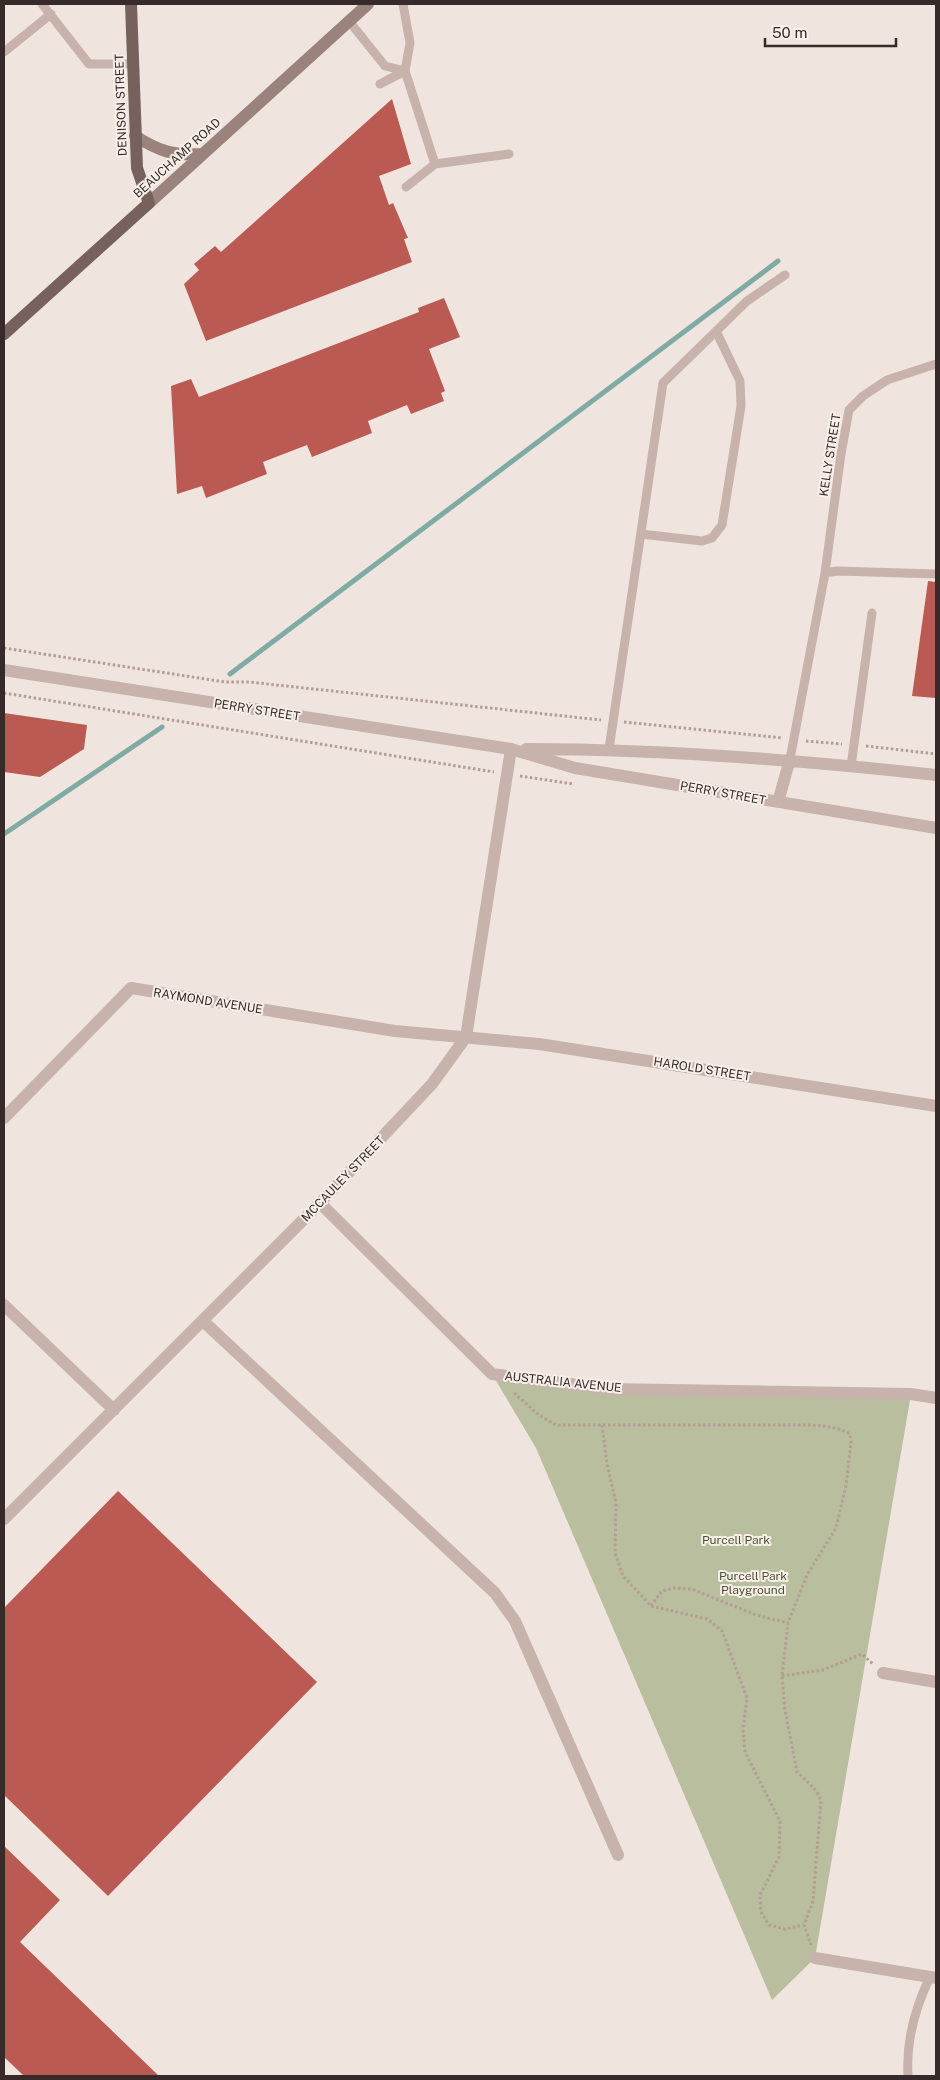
<svg xmlns="http://www.w3.org/2000/svg" width="940" height="2080" viewBox="0 0 940 2080" font-family="'Public Sans',sans-serif">
	<style>
		.green { fill: #b9be9f }
		.lines { fill: none; stroke-linecap: round; stroke-linejoin: round }
		.stream { stroke: #80aba5; stroke-width: 5 }
		.building { fill: #ba5a52 }
		.path { stroke: #b39d95; stroke-width: 3; stroke-dasharray: 2.5 2.5; stroke-linecap: butt }
		.service { stroke: #c7b3ab; stroke-width: 9 }
		.minor { stroke: #c7b3ab; stroke-width: 12 }
		.tertiary { stroke: #c7b3ab; stroke-width: 12 }
		.secondary { stroke: #9b837d; stroke-width: 12 }
		.primary { stroke: #76615c; stroke-width: 12 }
		.labels { text-anchor: middle; dominant-baseline: central; stroke-width: 4; stroke-linejoin: round; paint-order: stroke }
		.street-label { font-size: 12px; fill: #362b2a; stroke: #f8efea }
		.park-label { font-size: 12px; fill: #4b5230; stroke: #f8efea }
	</style>
	<rect width="100%" height="100%" fill="#f0e5de"/>
	<path class="green" d="M 492,1374 L 607,1389 L 911,1394 L 815,1958 L 772,2000 L 536,1448 Z"/>
	<g class="lines">
		<path class="stream" d="M 230,674 L 778,261
			M 4,834 L 162,727"/>
	</g>
	<path class="building" d="M 392,99 L 411,164 L 379,176 L 389,205 L 393,203 L 408,238 L 404,239 L 412,262 L 206,341 L 184,284 L 199,270 L 194,264 L 215,246 L 221,252 Z
		M 444,298 L 460,337 L 429,349 L 445,391 L 441,393 L 444,401 L 411,414 L 407,405 L 368,421 L 372,433 L 312,457 L 307,445 L 263,462 L 267,474 L 206,498 L 202,486 L 177,494 L 171,386 L 191,379 L 199,397 L 419,312 L 418,308 Z
		M 928,581 L 936,582 L 936,698 L 912,696 Z
		M 4,713 L 87,725 L 84,749 L 40,777 L 4,772 Z
		M 118,1491 L 317,1682 L 108,1896 L 4,1795 L 4,1608 Z
		M 4,1846 L 60,1900 L 20,1942 L 159,2076 L 24,2076 L 4,2057 Z"/>
	<g class="lines">
		<path class="path" d="M 4,648 L 225,682 L 249,682 L 601,720
			M 4,693 L 494,772
			M 624,722 L 782,738
			M 806,741 L 842,744
			M 866,746 L 936,754
			M 520,776 L 573,784
			M 514,1393 L 539,1415 L 556,1425 L 807,1425 C 823,1426 836,1426 850,1434 L 851,1443 L 846,1485 L 836,1528 L 807,1575 L 788,1623 L 782,1676 L 785,1710 L 797,1772 L 814,1788 L 821,1800 L 813,1901 L 804,1925 L 811,1945
			M 602,1425 L 607,1464 L 616,1503 L 615,1553 L 623,1576 L 651,1606 L 707,1619 L 722,1631 L 747,1698 L 743,1729 L 745,1752 L 780,1821 L 779,1857 L 760,1895 L 761,1912 L 769,1925 L 785,1929 L 804,1925
			M 651,1606 L 662,1591 L 674,1588 L 692,1589 L 756,1615 L 788,1623
			M 782,1676 L 823,1670 L 862,1654 L 873,1664"/>
		<path class="service" d="M 42,4 L 89,64 L 133,64
			M 403,4 L 410,43 L 405,71 L 435,164 L 406,187
			M 349,21 L 385,66 L 405,71
			M 4,52 L 51,14
			M 380,84 L 405,71
			M 435,164 L 509,154
			M 641,534 L 702,541 L 712,538 L 722,525 L 741,406 L 740,381 L 716,331
			M 825,573 L 837,571 L 936,574
			M 609,749 L 663,383 L 747,301 L 785,275
			M 790,759 L 825,573 L 841,454 L 849,410 L 863,396 L 887,380 L 936,364
			M 851,766 L 872,613
			M 908,2076 C 906,2042 915,2008 930,1977"/>
		<path class="minor" d="M 4,1118 L 131,988 L 395,1031 L 539,1044 L 936,1106
			M 320,1203 L 492,1374 L 607,1389 L 911,1394 L 936,1398
			M 4,1305 L 114,1410
			M 203,1321 L 495,1593 L 515,1621 L 618,1855
			M 4,1519 L 320,1203 L 432,1084 L 466,1037 L 511,749
			M 883,1673 L 936,1682
			M 815,1958 L 936,1978"/>
		<path class="tertiary" d="M 4,670 L 511,749 L 575,768 L 936,828
			M 526,749 C 664,749 800,760 936,775
			M 778,802 L 790,759"/>
		<path class="secondary" d="M 135,136 C 159,151 173,156 202,154
			M 149,203 L 368,4"/>
		<path class="primary" d="M 4,334 L 149,203 L 137,168 L 131,4"/>
	</g>
	<g class="labels">
		<g class="street-label">
			<text transform="translate(121 105) rotate(-92)">DENISON STREET</text>
			<text transform="translate(177 158) rotate(-42)">BEAUCHAMP ROAD</text>
			<text transform="translate(830 455) rotate(-81)">KELLY STREET</text>
			<text transform="translate(257 710) rotate(9)">PERRY STREET</text>
			<text transform="translate(723 793) rotate(10)">PERRY STREET</text>
			<text transform="translate(208 1001) rotate(9)">RAYMOND AVENUE</text>
			<text transform="translate(702 1069) rotate(9)">HAROLD STREET</text>
			<text transform="translate(343 1179) rotate(-46)">MCCAULEY STREET</text>
			<text transform="translate(563 1382) rotate(6)">AUSTRALIA AVENUE</text>
		</g>
		<g class="park-label">
			<text x="736" y="1540">Purcell Park</text>
			<text x="753" y="1576">Purcell Park<tspan x="753" dy="14">Playground</tspan></text>
		</g>
	</g>
	<rect width="940" height="2080" fill="none" stroke="#362b2a" stroke-width="10"/>
	<path d="M765 38v8h131v-8" fill="none" stroke="#362b2a" stroke-width="2.5"/>
	<text x="772" y="38" font-size="15" fill="#362b2a" stroke="#f8efea" stroke-width="4" paint-order="stroke">50 m</text>
</svg>
